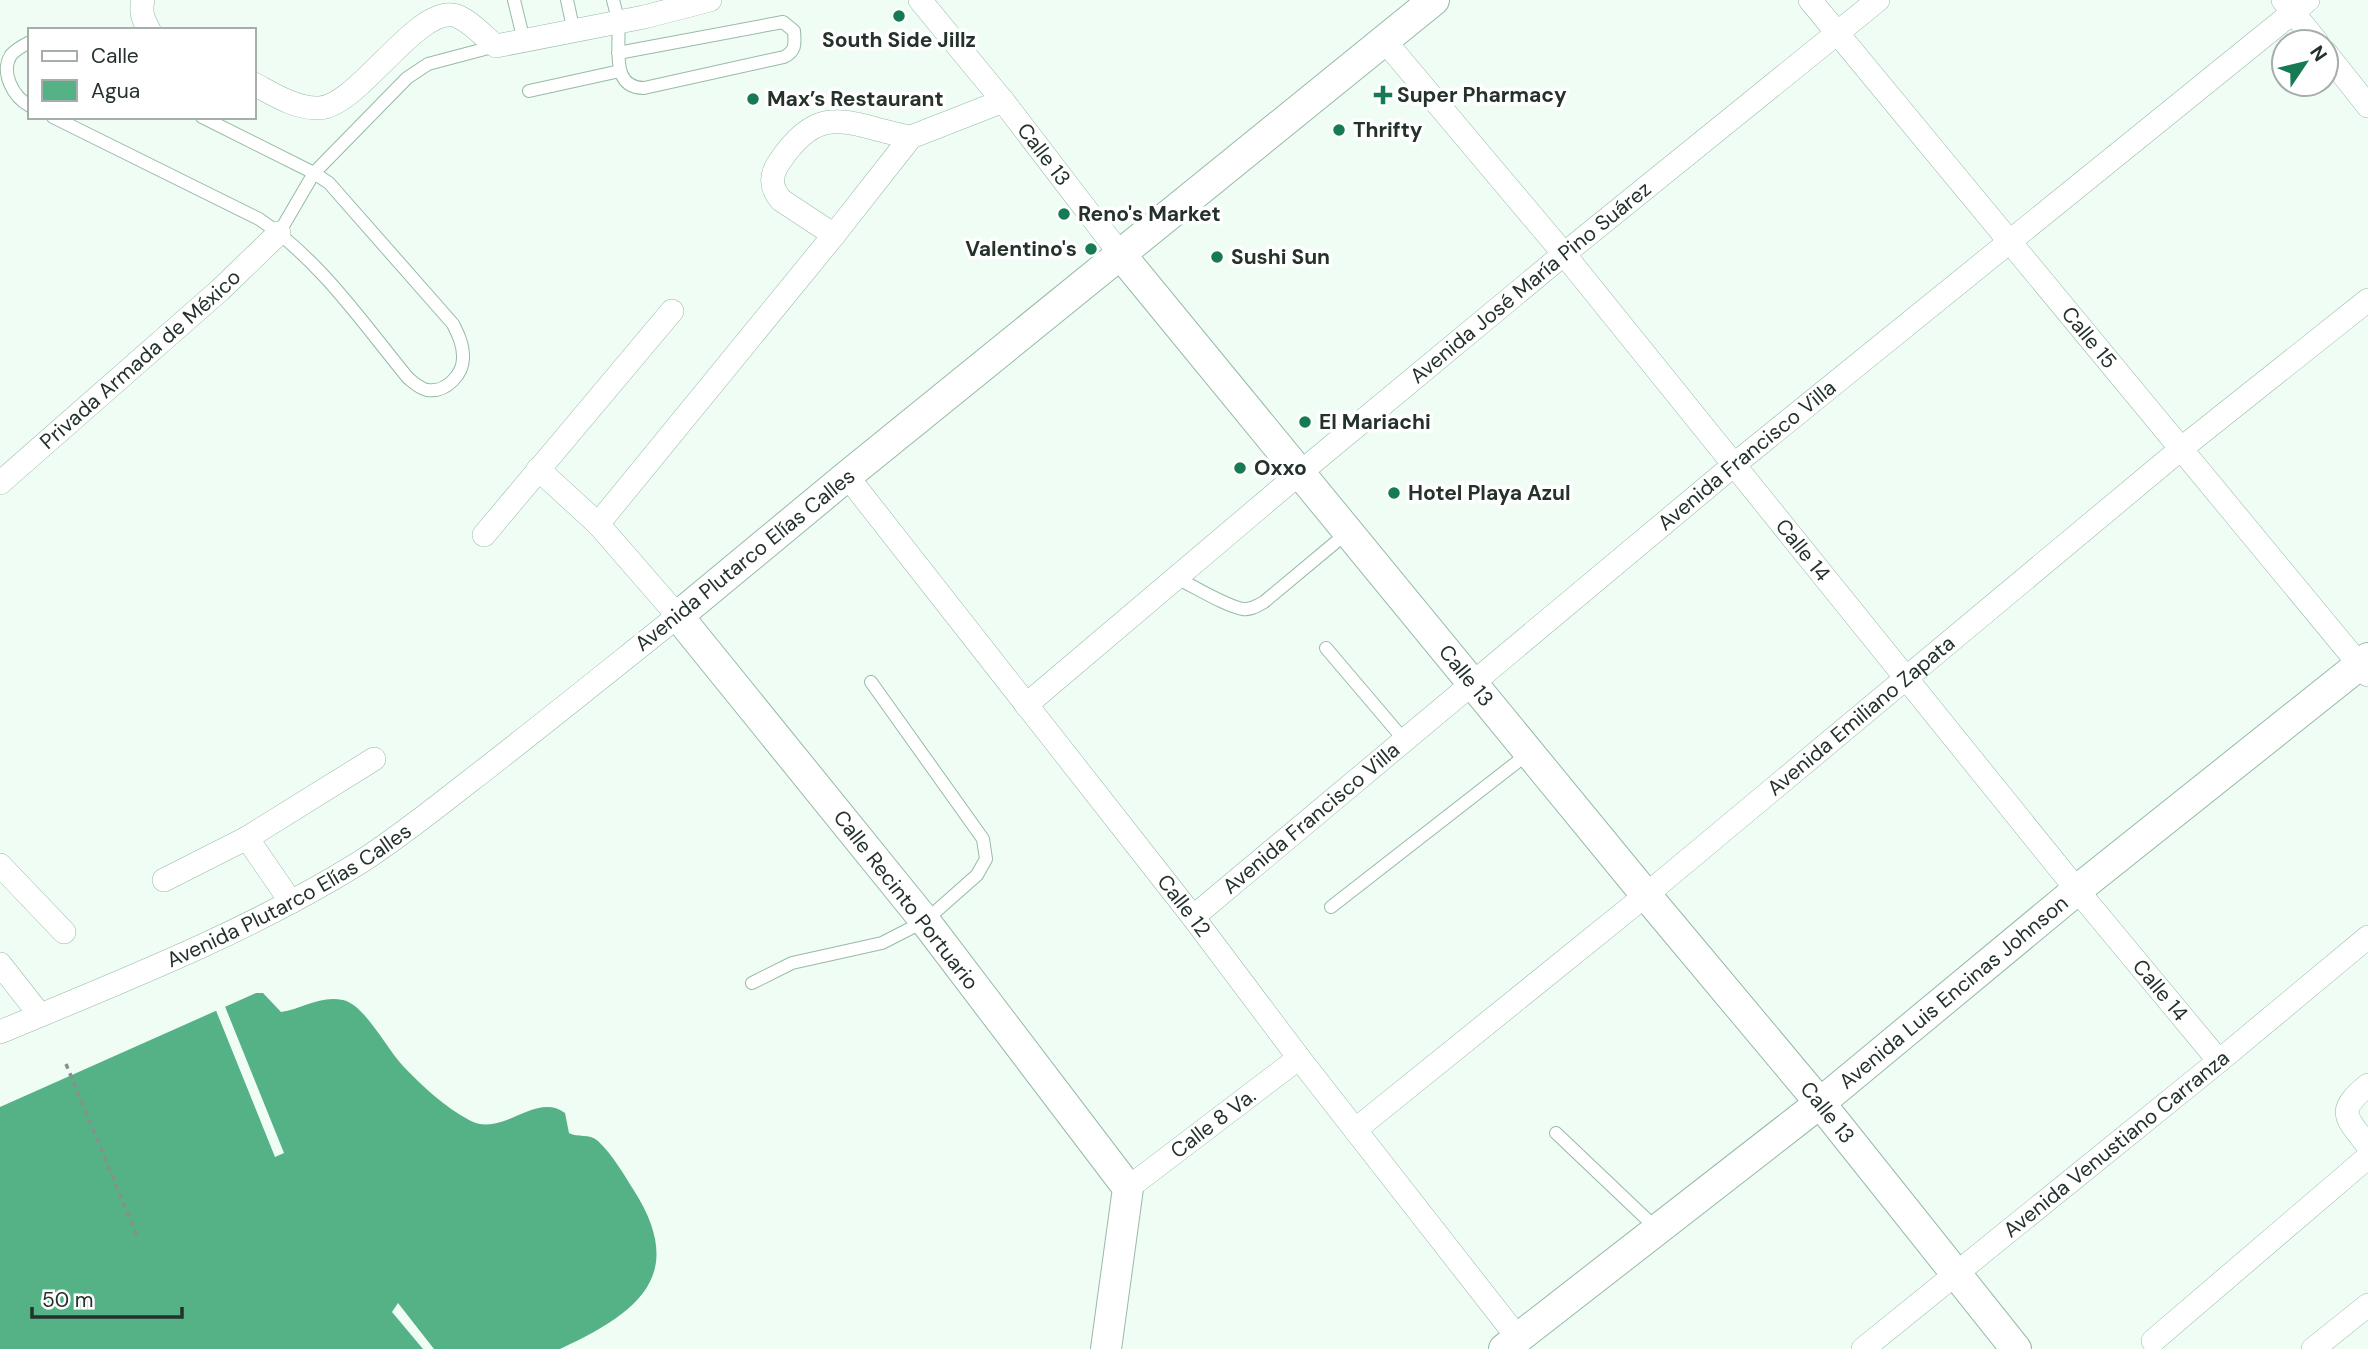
<svg xmlns="http://www.w3.org/2000/svg" width="2368" height="1349" viewBox="0 0 2368 1349" font-family="'DM Sans',sans-serif">
	<style>
		.water { fill: #55b286 }
		.pier { fill: #effdf5 }
		.lines { fill: none; stroke-linecap: round; stroke-linejoin: round }
		.service-casing { stroke: #97baa7; stroke-width: 14 }
		.minor-casing { stroke: #97baa7; stroke-width: 24 }
		.tertiary-casing { stroke: #97baa7; stroke-width: 32 }
		.path { stroke: #84928b; stroke-width: 3.5; stroke-dasharray: 5 5; stroke-linecap: butt }
		.service { stroke: #fff; stroke-width: 12 }
		.minor { stroke: #fff; stroke-width: 23 }
		.tertiary { stroke: #fff; stroke-width: 30 }
		.poi-dot { fill: #167a53; stroke: #fff; stroke-width: 2.5 }
		.labels { text-anchor: middle; dominant-baseline: central; stroke-width: 7; stroke-linejoin: round; paint-order: stroke }
		.poi-label { font-size: 21px; font-weight: bold; fill: #24322b; stroke: #fff; text-anchor: start }
		.street-label { font-size: 21px; fill: #24322b; stroke: #fff }
	</style>
	<rect width="100%" height="100%" fill="#effdf5"/>
	<path class="water" d="M 256,993 L 263,993 L 281,1012 C 302,1009 320,995 343,1000 C 364,1004 387,1049 403,1066 C 422,1086 445,1107 469,1120 C 502,1139 535,1091 565,1113 L 569,1133 C 578,1138 589,1133 598,1141 C 612,1154 623,1173 633,1189 C 689,1276 637,1313 560,1349 L 0,1349 L 0,1107 Z"/>
	<path class="pier" d="M 224,1004 L 284,1153 L 275,1157 L 215,1008 Z
		M 398,1303 L 434,1349 L 423,1349 L 392,1312 Z"/>
	<g class="lines">
		<g class="service-casing">
			<path id="service" d="M 514,0 L 524,41
				M 567,0 L 574,32
				M 613,0 C 615,7 617,15 618,23 C 621,45 609,88 644,88 L 784,57 C 796,51 795,44 794,31 L 783,22 L 618,53
				M 30,42 C 24,45 16,49 11,55 C 0,72 13,97 30,106
				M 529,91 L 620,71
				M 53,117 L 259,219 C 320,260 362,322 408,378 C 414,383 419,388 427,390 C 446,393 464,374 463,356 C 463,344 458,334 453,324 L 329,183 L 314,173 L 202,117
				M 279,233 L 314,173 L 407,78 L 428,64 L 496,46
				M 1176,578 C 1194,586 1225,606 1243,609 C 1251,610 1257,606 1264,602 L 1348,532
				M 1326,648 L 1405,741
				M 1331,907 L 1530,752
				M 752,983 L 792,963 L 882,943 L 925,921 L 977,875 L 986,859 L 983,839 L 871,682
				M 1556,1133 L 1657,1229"/>
		</g>
		<g class="minor-casing">
			<g id="minor">
				<path d="M 143,0 C 140,12 143,19 149,30"/>
				<path id="s1" d="M 920,0 L 1003,101 L 1121,255"/>
				<path id="s2" d="M 1810,0 L 2368,675"/>
				<path d="M 2283,0 L 2317,42"/>
				<path id="s3" d="M 1384,40 L 1564,254 L 2077,890 L 2219,1061"/>
				<path d="M 2326,53 L 2368,106"/>
				<path d="M 254,84 C 273,94 296,109 319,108 C 357,107 415,9 453,15 C 468,18 484,37 496,46 L 644,17 L 710,0"/>
				<path d="M 834,235 L 781,200 C 770,187 770,175 780,161 C 822,99 849,126 911,137"/>
				<path id="s4" d="M 847,476 L 1193,917 L 1299,1058 L 1518,1338"/>
				<path id="s5" d="M 0,483 L 220,290 L 279,233"/>
				<path d="M 598,524 L 834,235 L 911,137 L 1003,101"/>
				<path d="M 484,535 L 672,311"/>
				<path id="s6" d="M 1026,705 L 1301,472 L 1564,254 L 1878,0"/>
				<path d="M 247,838 L 291,902"/>
				<path d="M 0,865 L 64,932"/>
				<path d="M 164,880 L 247,838 L 374,759"/>
				<path id="s7" d="M 1193,917 L 1735,464 L 2308,0"/>
				<path d="M 0,964 L 40,1015"/>
				<path id="s8" d="M 0,1032 C 122,981 246,933 359,863 C 398,838 434,809 470,781 C 540,727 609,671 678,616 L 598,524 L 538,469"/>
				<path d="M 2368,1085 C 2335,1112 2346,1117 2368,1146"/>
				<path id="s9" d="M 1355,1130 L 1646,895 L 2182,448 L 2368,300"/>
				<path id="s10" d="M 1128,1188 L 1299,1058"/>
				<path d="M 2153,1341 L 2368,1157"/>
				<path id="s11" d="M 1863,1349 L 2219,1061 L 2368,937"/>
				<path d="M 2313,1349 L 2368,1305"/>
			</g>
		</g>
		<g class="tertiary-casing">
			<g id="tertiary">
				<path id="s12" d="M 1121,255 L 1646,895 L 1820,1103 L 2016,1349"/>
				<path d="M 1106,1349 L 1128,1188 L 925,921 L 678,616 L 847,476 L 1434,0"/>
				<path id="s13" d="M 1504,1349 L 1820,1103 L 2077,890 L 2368,658"/>
			</g>
		</g>
		<path class="path" d="M 66,1064 L 137,1236"/>
		<use href="#service" class="service"/>
		<use href="#minor" class="minor"/>
		<use href="#tertiary" class="tertiary"/>
	</g>
	<g class="poi-dot">
		<circle cx="899" cy="16" r="7"/>
		<path d="M1379.5 84.5h7v7h7v7h-7v7h-7v-7h-7v-7h7z"/>
		<circle cx="753" cy="99" r="7"/>
		<circle cx="1339" cy="130" r="7"/>
		<circle cx="1064" cy="214" r="7"/>
		<circle cx="1091" cy="249" r="7"/>
		<circle cx="1217" cy="257" r="7"/>
		<circle cx="1305" cy="422" r="7"/>
		<circle cx="1240" cy="468" r="7"/>
		<circle cx="1394" cy="493" r="7"/>
	</g>
	<g class="labels">
		<g class="poi-label">
			<text x="899" y="40" text-anchor="middle">South Side Jillz</text>
			<text x="1397" y="95">Super Pharmacy</text>
			<text x="767" y="99">Max’s Restaurant</text>
			<text x="1353" y="130">Thrifty</text>
			<text x="1078" y="214">Reno's Market</text>
			<text x="1077" y="249" text-anchor="end">Valentino's</text>
			<text x="1231" y="257">Sushi Sun</text>
			<text x="1319" y="422">El Mariachi</text>
			<text x="1254" y="468">Oxxo</text>
			<text x="1408" y="493">Hotel Playa Azul</text>
		</g>
		<g class="street-label">
			<text stroke="none"><textPath href="#s1" startOffset="198">Calle 13</textPath></text>
			<text stroke="none"><textPath href="#s6" startOffset="658">Avenida José María Pino Suárez</textPath></text>
			<text stroke="none"><textPath href="#s2" startOffset="438">Calle 15</textPath></text>
			<text stroke="none"><textPath href="#s5" startOffset="187">Privada Armada de México</textPath></text>
			<text stroke="none"><textPath href="#s7" startOffset="721">Avenida Francisco Villa</textPath></text>
			<text stroke="none"><textPath href="#s3" startOffset="660">Calle 14</textPath></text>
			<text transform="translate(745 560) rotate(-39)">Avenida Plutarco Elías Calles</text>
			<text stroke="none"><textPath href="#s12" startOffset="544">Calle 13</textPath></text>
			<text stroke="none"><textPath href="#s9" startOffset="654">Avenida Emiliano Zapata</textPath></text>
			<text stroke="none"><textPath href="#s7" startOffset="154">Avenida Francisco Villa</textPath></text>
			<text stroke="none"><textPath href="#s8" startOffset="320">Avenida Plutarco Elías Calles</textPath></text>
			<text transform="translate(906 900) rotate(52)">Calle Recinto Portuario</text>
			<text stroke="none"><textPath href="#s4" startOffset="546">Calle 12</textPath></text>
			<text stroke="none"><textPath href="#s3" startOffset="1227">Calle 14</textPath></text>
			<text stroke="none"><textPath href="#s13" startOffset="574">Avenida Luis Encinas Johnson</textPath></text>
			<text stroke="none"><textPath href="#s12" startOffset="1111">Calle 13</textPath></text>
			<text stroke="none"><textPath href="#s10" startOffset="107">Calle 8 Va.</textPath></text>
			<text stroke="none"><textPath href="#s11" startOffset="326">Avenida Venustiano Carranza</textPath></text>
		</g>
	</g>
	<rect x="28" y="28" width="228" height="91" fill="#ffffff" stroke="#a7adaa" stroke-width="2"/>
	<rect x="42" y="51" width="35" height="10" fill="#ffffff" stroke="#a7adaa" stroke-width="2"/>
	<text x="91" y="63" font-size="21" fill="#24322b">Calle</text>
	<rect x="42" y="80" width="35" height="21" fill="#55b286" stroke="#a7adaa" stroke-width="2"/>
	<text x="91" y="98" font-size="21" fill="#24322b">Agua</text>
	<g transform="translate(2305 63) rotate(55)"><circle r="33" fill="#ffffff" stroke="#a7adaa" stroke-width="2"/>
	<path d="M0-5L12 26L0 18L-12 26Z" fill="#167a53"/>
	<text y="-10" font-size="19" font-weight="bold" text-anchor="middle" fill="#24322b">N</text>
	</g>
	<path d="M32 1307v10h150v-10" fill="none" stroke="#24322b" stroke-width="3.5"/>
	<text x="42" y="1307" font-size="21" fill="#24322b" stroke="#ffffff" stroke-width="5" paint-order="stroke">50 m</text>
</svg>
